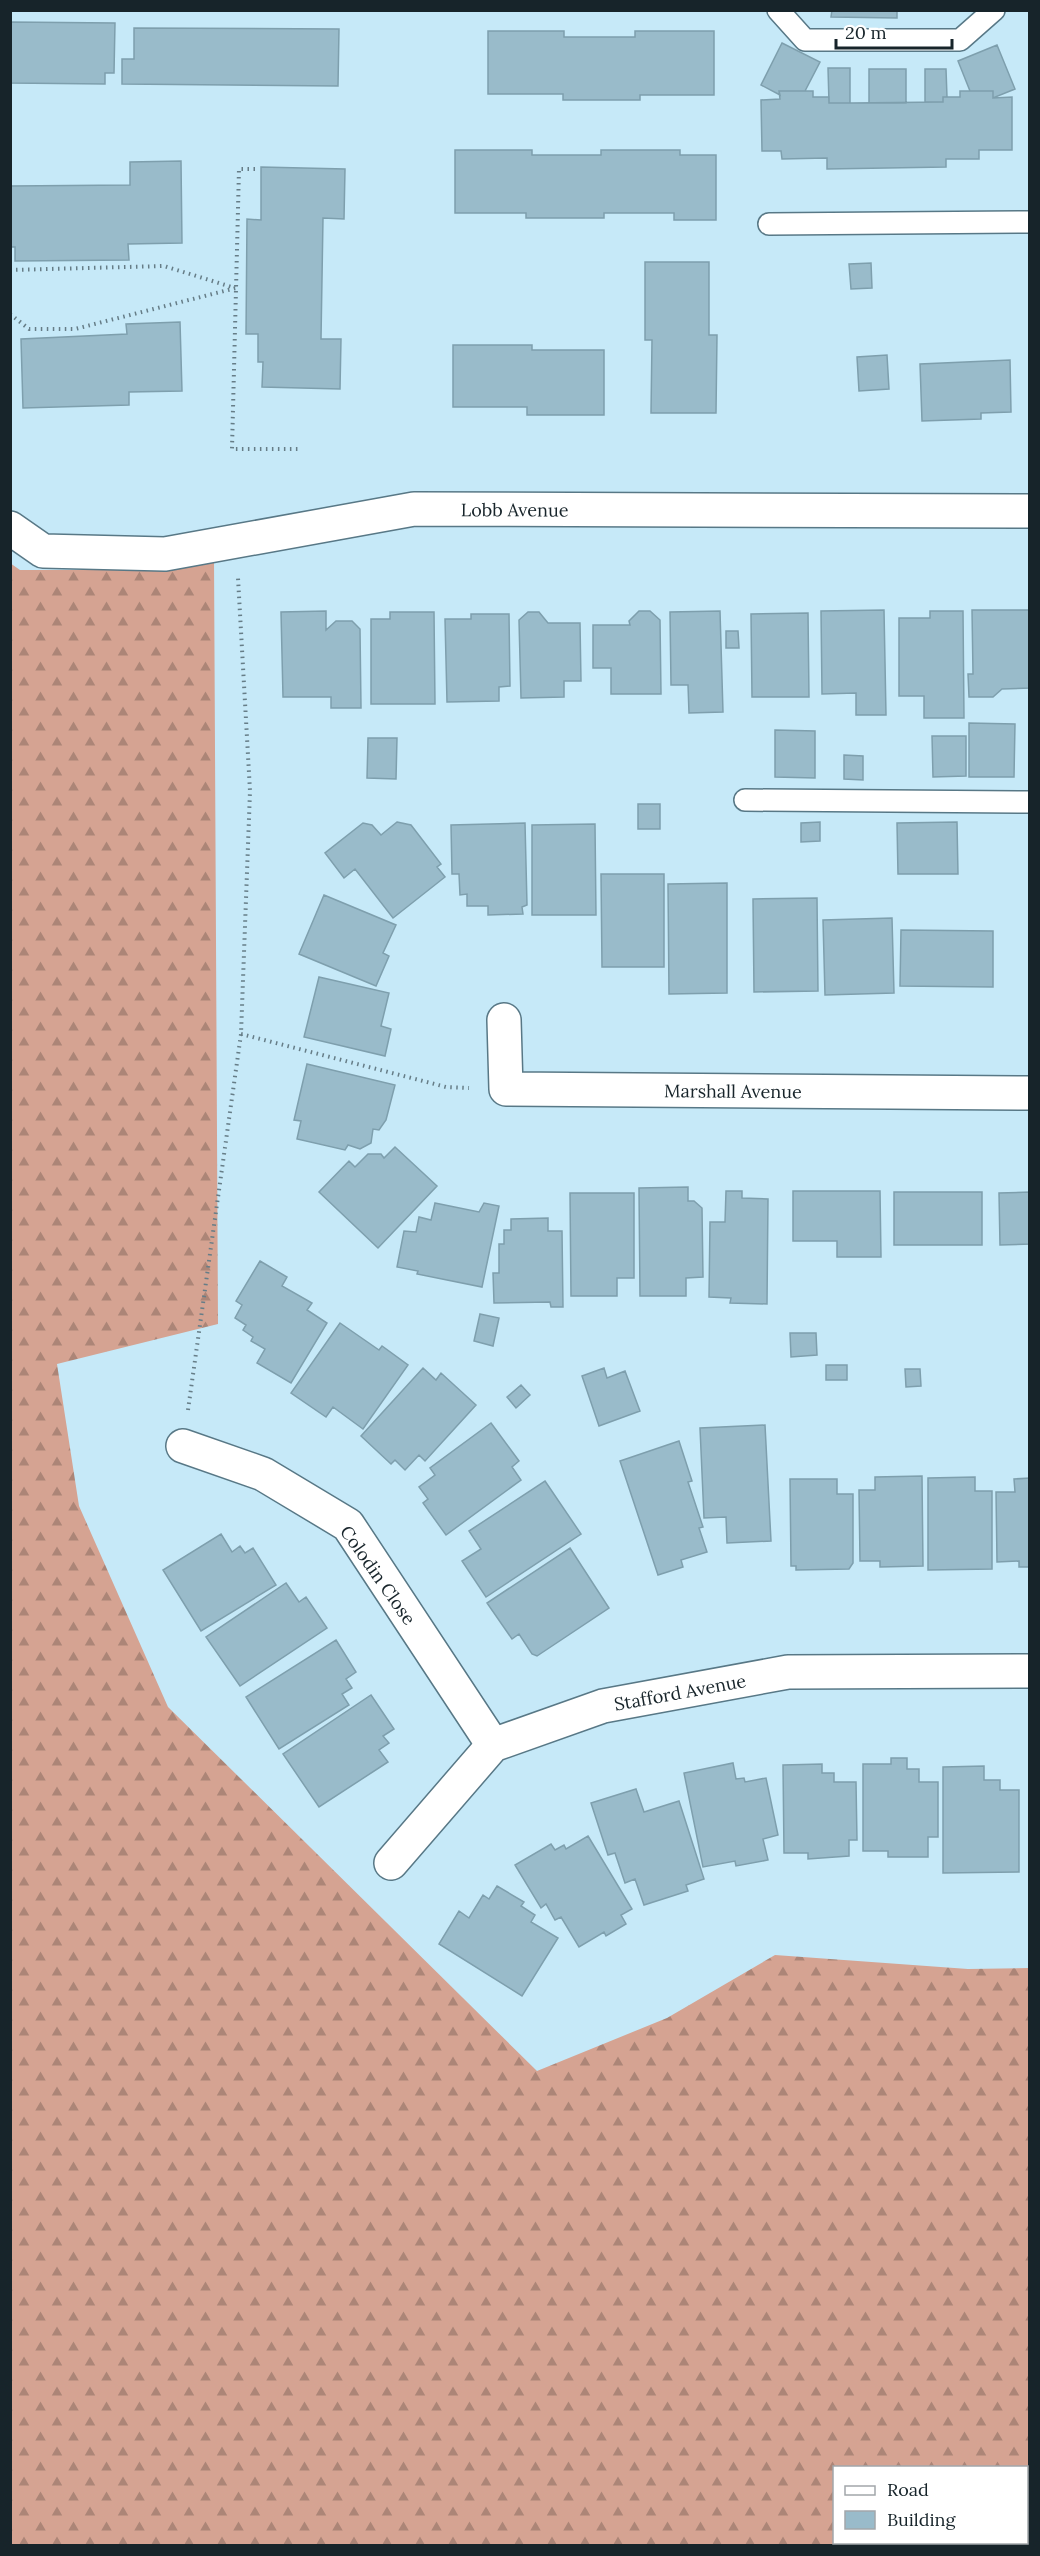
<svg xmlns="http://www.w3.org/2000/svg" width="1040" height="2556" viewBox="0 0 1040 2556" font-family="Lora,serif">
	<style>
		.forest { fill: url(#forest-firs); fill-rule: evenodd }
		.building { fill: #99bbca; stroke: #7e9fad; stroke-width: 1.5 }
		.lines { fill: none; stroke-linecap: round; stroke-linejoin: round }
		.service-casing { stroke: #587886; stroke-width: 24 }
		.minor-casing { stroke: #587886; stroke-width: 36 }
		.path { stroke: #667d87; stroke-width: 4; stroke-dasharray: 1.5 4.5; stroke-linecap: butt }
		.service { stroke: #fff; stroke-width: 21 }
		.minor { stroke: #fff; stroke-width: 33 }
		.labels { text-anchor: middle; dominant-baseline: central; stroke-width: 4.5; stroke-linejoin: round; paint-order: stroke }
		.street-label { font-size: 18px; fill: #17242a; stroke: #fff }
	</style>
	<defs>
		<pattern id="forest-firs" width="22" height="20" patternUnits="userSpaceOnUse" patternTransform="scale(1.5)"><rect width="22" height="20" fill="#d5a392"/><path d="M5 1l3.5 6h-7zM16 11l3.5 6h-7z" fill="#ac8577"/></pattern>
	</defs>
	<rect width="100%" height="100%" fill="#c6e9f8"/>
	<path class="forest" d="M 214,557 L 218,1324 L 57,1364 L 79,1506 L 168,1707 L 537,2071 L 667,2018 L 775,1955 L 968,1969 L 1029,1968 L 1029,2545 L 11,2545 L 10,563 L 20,570 L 168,570 ZM 834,2468 L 1026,2468 L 1026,2542 L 834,2542 Z"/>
	<path class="building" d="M 832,10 L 897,10 L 897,18 L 831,17 Z
		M 10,22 L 115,23 L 114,73 L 105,73 L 105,84 L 10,83 Z
		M 134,28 L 339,29 L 338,86 L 122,84 L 122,59 L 134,59 Z
		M 488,31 L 564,31 L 564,37 L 635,37 L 635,31 L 714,31 L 714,95 L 640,95 L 640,100 L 563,100 L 563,94 L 488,94 Z
		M 782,43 L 820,62 L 805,91 L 779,91 L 780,95 L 761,85 Z
		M 997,45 L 1015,89 L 993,98 L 993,91 L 970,91 L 958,61 Z
		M 828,68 L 850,68 L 850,103 L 829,103 Z
		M 869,69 L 906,69 L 906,103 L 869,103 Z
		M 925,69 L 946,69 L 947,97 L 943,97 L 943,102 L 925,102 Z
		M 779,91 L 813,91 L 813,97 L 829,97 L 829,103 L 850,103 L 943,102 L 943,97 L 960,97 L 960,91 L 993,91 L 993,98 L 1012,97 L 1012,150 L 979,150 L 979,159 L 946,159 L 946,167 L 827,169 L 827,158 L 782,159 L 781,151 L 762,151 L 761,100 L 780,99 Z
		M 455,150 L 532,150 L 532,155 L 601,155 L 601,150 L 680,150 L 680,155 L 716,155 L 716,220 L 674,220 L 674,213 L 604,213 L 604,218 L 526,218 L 526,213 L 455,213 Z
		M 181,161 L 182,243 L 128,244 L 129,260 L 15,261 L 15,247 L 10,247 L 10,186 L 130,185 L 130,162 Z
		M 261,167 L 345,169 L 344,219 L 323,218 L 321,339 L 341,339 L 340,389 L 262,387 L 263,362 L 258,362 L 258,334 L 246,334 L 247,219 L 261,220 Z
		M 645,262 L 709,262 L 709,335 L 717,335 L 716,413 L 651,413 L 652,340 L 645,340 Z
		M 871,263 L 872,288 L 851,289 L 849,264 Z
		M 180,322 L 182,391 L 129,392 L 129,405 L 23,408 L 21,339 L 127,334 L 126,324 Z
		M 453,345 L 532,345 L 532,350 L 604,350 L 604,415 L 527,415 L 527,407 L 453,407 Z
		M 887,355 L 889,389 L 859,391 L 857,357 Z
		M 1010,360 L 1011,412 L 981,413 L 981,419 L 922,421 L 920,364 Z
		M 884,610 L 886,715 L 856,715 L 856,693 L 822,694 L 821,611 Z
		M 972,610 L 1030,610 L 1030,688 L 1002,689 L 993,697 L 969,697 L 968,674 L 973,674 Z
		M 326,611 L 326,630 L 336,621 L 352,621 L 360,629 L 361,708 L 331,708 L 331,697 L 283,697 L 281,612 Z
		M 639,611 L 650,611 L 660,620 L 661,694 L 611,694 L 611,668 L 593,668 L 593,625 L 630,625 L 629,621 Z
		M 720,611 L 723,712 L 689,713 L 688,685 L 671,685 L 670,612 Z
		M 930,611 L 963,611 L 964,718 L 924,718 L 924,696 L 899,696 L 899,618 L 930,618 Z
		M 390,612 L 434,612 L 435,704 L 371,704 L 371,619 L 390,619 Z
		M 528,612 L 539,612 L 548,623 L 580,623 L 581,681 L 564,681 L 564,697 L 521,698 L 519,620 Z
		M 808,613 L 809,697 L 752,697 L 751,614 Z
		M 471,614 L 509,614 L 510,686 L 499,687 L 499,701 L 447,702 L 445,619 L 471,619 Z
		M 726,631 L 738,631 L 739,648 L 726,648 Z
		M 969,723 L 1015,724 L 1014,777 L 969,777 Z
		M 775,730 L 815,731 L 815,778 L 775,777 Z
		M 932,736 L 966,736 L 966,776 L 933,777 Z
		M 368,738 L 397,738 L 396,779 L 367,778 Z
		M 844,755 L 863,756 L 863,780 L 844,779 Z
		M 638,804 L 660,804 L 660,829 L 638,829 Z
		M 397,822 L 411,825 L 441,864 L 437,867 L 445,877 L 393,918 L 355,869 L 344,878 L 325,853 L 363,823 L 372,825 L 381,835 Z
		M 820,822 L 820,841 L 801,842 L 801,823 Z
		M 957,822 L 958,874 L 898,874 L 897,823 Z
		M 525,823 L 527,905 L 522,907 L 523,914 L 488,915 L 488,906 L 467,906 L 467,894 L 460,895 L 459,874 L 452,874 L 451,825 Z
		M 595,824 L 596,915 L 532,915 L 532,825 Z
		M 601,874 L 664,874 L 664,967 L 602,967 Z
		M 727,883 L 727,993 L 669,994 L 668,884 Z
		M 324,895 L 396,925 L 383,953 L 389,956 L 376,986 L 299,954 Z
		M 817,898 L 818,991 L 754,992 L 753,899 Z
		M 892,918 L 894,993 L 825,995 L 823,920 Z
		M 901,930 L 993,931 L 993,987 L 900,986 Z
		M 319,977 L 389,993 L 381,1026 L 391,1029 L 385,1056 L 304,1037 Z
		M 307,1064 L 395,1085 L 386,1120 L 379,1130 L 373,1129 L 371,1143 L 360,1149 L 348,1145 L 345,1150 L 297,1139 L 301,1121 L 294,1120 Z
		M 395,1147 L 437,1186 L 378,1248 L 319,1192 L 349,1161 L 355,1167 L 368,1154 L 381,1154 L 384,1158 Z
		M 688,1187 L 688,1201 L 694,1201 L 702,1208 L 703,1277 L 686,1278 L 686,1296 L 640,1296 L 639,1188 Z
		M 726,1191 L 742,1191 L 742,1198 L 768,1199 L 767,1304 L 730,1303 L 731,1298 L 709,1297 L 710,1222 L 725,1222 Z
		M 793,1191 L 880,1191 L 881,1257 L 837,1257 L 837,1241 L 793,1241 Z
		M 894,1192 L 982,1192 L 982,1245 L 894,1245 Z
		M 1030,1192 L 1030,1244 L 1000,1245 L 999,1193 Z
		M 570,1193 L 634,1193 L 634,1278 L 617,1278 L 617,1296 L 571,1296 Z
		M 435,1203 L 479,1212 L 484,1203 L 499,1206 L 482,1287 L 417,1274 L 418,1271 L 397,1267 L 404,1231 L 416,1232 L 419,1217 L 431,1220 Z
		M 548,1218 L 548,1231 L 562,1231 L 563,1307 L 551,1307 L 550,1302 L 494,1303 L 493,1273 L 499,1273 L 499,1244 L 504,1244 L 504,1230 L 511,1230 L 511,1219 Z
		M 260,1261 L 287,1277 L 282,1286 L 312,1303 L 307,1310 L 327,1323 L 291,1383 L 257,1363 L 265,1349 L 251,1341 L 253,1337 L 243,1330 L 246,1325 L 235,1318 L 242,1305 L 236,1301 Z
		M 480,1314 L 499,1318 L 493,1346 L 474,1341 Z
		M 340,1323 L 379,1350 L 382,1346 L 408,1365 L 363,1429 L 333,1407 L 326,1417 L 291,1393 Z
		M 790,1333 L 816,1333 L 817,1355 L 791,1357 Z
		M 826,1365 L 847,1365 L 847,1380 L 826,1380 Z
		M 423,1368 L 436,1380 L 441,1373 L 476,1405 L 425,1461 L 419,1455 L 405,1470 L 395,1460 L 391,1464 L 361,1436 Z
		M 604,1368 L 607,1378 L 625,1371 L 640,1411 L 599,1426 L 582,1376 Z
		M 905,1369 L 920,1369 L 921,1386 L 906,1387 Z
		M 521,1385 L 530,1395 L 516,1408 L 507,1397 Z
		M 491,1423 L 519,1461 L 512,1467 L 521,1480 L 446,1535 L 423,1503 L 428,1499 L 419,1487 L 435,1475 L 430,1468 Z
		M 765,1425 L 771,1541 L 727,1543 L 726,1517 L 704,1518 L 700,1428 Z
		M 679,1441 L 692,1481 L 688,1482 L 703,1527 L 699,1528 L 707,1552 L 681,1560 L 683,1567 L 658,1575 L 620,1461 Z
		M 922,1476 L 923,1566 L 880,1567 L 880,1561 L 860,1561 L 859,1490 L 875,1490 L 875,1477 Z
		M 975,1477 L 975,1491 L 992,1491 L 992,1569 L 928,1570 L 928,1478 Z
		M 1030,1478 L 1030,1567 L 1019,1567 L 1019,1561 L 997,1562 L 996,1492 L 1015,1492 L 1014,1479 Z
		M 790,1479 L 837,1479 L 837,1494 L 853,1494 L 853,1563 L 849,1569 L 796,1570 L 796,1566 L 791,1566 Z
		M 545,1481 L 581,1534 L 486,1597 L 462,1561 L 481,1549 L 469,1531 Z
		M 221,1534 L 232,1552 L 240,1546 L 245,1553 L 253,1548 L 276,1585 L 201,1631 L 163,1570 Z
		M 570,1548 L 609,1608 L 537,1656 L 532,1654 L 519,1634 L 512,1639 L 487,1603 Z
		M 286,1583 L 299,1602 L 306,1597 L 327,1628 L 240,1686 L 206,1637 Z
		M 336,1640 L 356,1672 L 346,1679 L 352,1688 L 342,1694 L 349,1705 L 279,1749 L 246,1697 Z
		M 371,1695 L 394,1729 L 383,1736 L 389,1743 L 379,1750 L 388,1762 L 319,1807 L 283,1754 Z
		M 891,1758 L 907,1758 L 907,1769 L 919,1769 L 919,1782 L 938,1782 L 938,1837 L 928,1837 L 928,1857 L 888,1857 L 888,1851 L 863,1851 L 863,1764 L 891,1764 Z
		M 733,1763 L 736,1779 L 744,1778 L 745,1782 L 766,1778 L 778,1835 L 763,1839 L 768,1860 L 736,1866 L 735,1861 L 703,1867 L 684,1773 Z
		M 822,1764 L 822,1773 L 834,1773 L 834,1782 L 856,1782 L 857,1840 L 849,1840 L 849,1856 L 808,1859 L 808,1853 L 784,1853 L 783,1765 Z
		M 984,1766 L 984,1780 L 1000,1780 L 1000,1790 L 1019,1790 L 1019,1872 L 943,1873 L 943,1767 Z
		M 636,1789 L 644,1812 L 679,1801 L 704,1879 L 686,1885 L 688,1891 L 644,1905 L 635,1879 L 625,1883 L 615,1853 L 608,1855 L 591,1803 Z
		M 588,1836 L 632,1909 L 621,1915 L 626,1924 L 606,1936 L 604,1932 L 579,1947 L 561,1917 L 555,1920 L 546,1904 L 541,1908 L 515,1865 L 551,1844 L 555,1850 L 564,1845 L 566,1849 Z
		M 497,1886 L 524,1902 L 521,1906 L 535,1915 L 531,1922 L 558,1938 L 522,1996 L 439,1944 L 459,1911 L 469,1918 L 483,1895 L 489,1899 Z"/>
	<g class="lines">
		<g class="service-casing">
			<path id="service" d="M 778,10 L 805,40 L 960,40 L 994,10
				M 769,224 L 1030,222
				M 745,800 L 1030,802"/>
		</g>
		<g class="minor-casing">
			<g id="minor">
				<path id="s1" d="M 10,528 L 43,551 L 165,554 L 414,509 L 1030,511"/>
				<path id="s2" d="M 504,1020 L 506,1089 L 1030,1093"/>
				<path d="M 183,1446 L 263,1474 L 348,1525 L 493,1745"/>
				<path id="s3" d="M 391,1863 L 493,1745 L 603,1706 L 788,1672 L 1030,1671"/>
			</g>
		</g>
		<path class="path" d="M 255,169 L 239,169 L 232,449 L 300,449
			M 10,270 L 164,266 L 235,288
			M 10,314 L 29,329 L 75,329 L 236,288
			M 241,1034 L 446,1087 L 469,1088
			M 188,1410 L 241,1034 L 250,791 L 238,578"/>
		<use href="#service" class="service"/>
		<use href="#minor" class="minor"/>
	</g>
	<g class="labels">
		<g class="street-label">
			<text stroke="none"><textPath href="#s1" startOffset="516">Lobb Avenue</textPath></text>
			<text stroke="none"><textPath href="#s2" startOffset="296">Marshall Avenue</textPath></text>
			<text transform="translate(378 1575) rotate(55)">Colodin Close</text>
			<text stroke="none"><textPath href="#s3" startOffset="351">Stafford Avenue</textPath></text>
		</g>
	</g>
	<rect width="1040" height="2556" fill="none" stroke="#17242a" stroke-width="24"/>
	<rect x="833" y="2466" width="195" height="78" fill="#ffffff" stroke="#a2a7aa" stroke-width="1.5"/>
	<rect x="845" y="2486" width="30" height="9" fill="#ffffff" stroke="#a2a7aa" stroke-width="1.5"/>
	<text x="887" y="2496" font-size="18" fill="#17242a">Road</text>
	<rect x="845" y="2511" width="30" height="18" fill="#99bbca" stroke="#a2a7aa" stroke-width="1.5"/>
	<text x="887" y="2526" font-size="18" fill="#17242a">Building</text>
	<path d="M836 39v9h116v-9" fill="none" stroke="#17242a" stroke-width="3"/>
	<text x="845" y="39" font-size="18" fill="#17242a" stroke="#ffffff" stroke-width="4.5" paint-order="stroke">20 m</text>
</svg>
